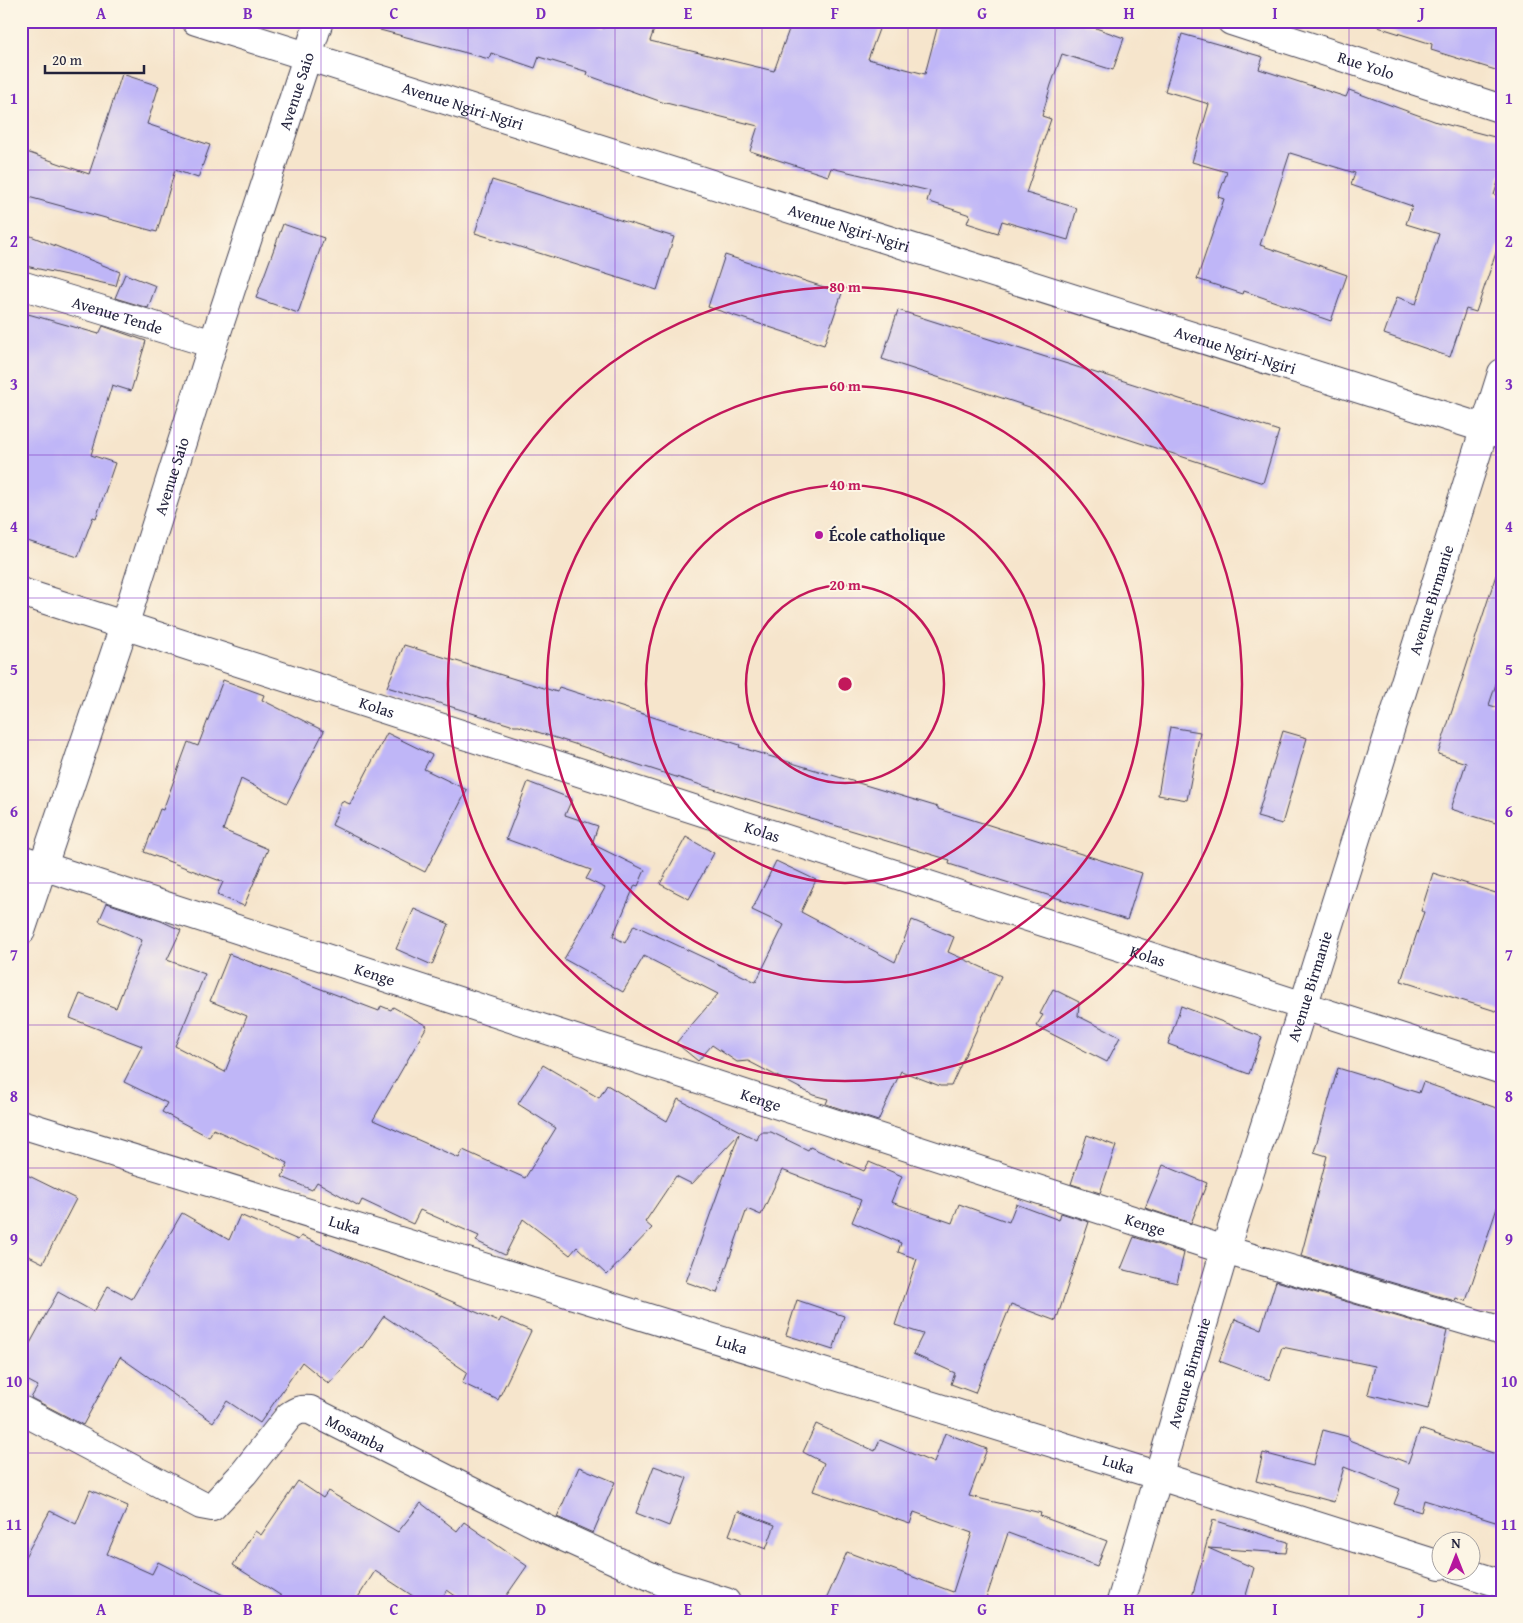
<svg xmlns="http://www.w3.org/2000/svg" width="1523" height="1623" viewBox="0 0 1523 1623" font-family="'Gentium Book Plus',serif">
	<style>
		.building { fill: #bfb6f7 }
		.lines { fill: none; stroke-linecap: round; stroke-linejoin: round }
		.minor-casing { stroke: #423f51; stroke-width: 30 }
		.tertiary-casing { stroke: #423f51; stroke-width: 30 }
		.minor { stroke: #fff; stroke-width: 28 }
		.tertiary { stroke: #fff; stroke-width: 28 }
		.grid { fill: none; stroke: #7b2cbf; stroke-width: 1; stroke-opacity: 0.55 }
		.ring { fill: none; stroke: #c2185b; stroke-width: 2.5 }
		.poi-dot { fill: #b5179e; stroke: #fcf5e5; stroke-width: 2 }
		.labels { text-anchor: middle; dominant-baseline: central; stroke-width: 4; stroke-linejoin: round; paint-order: stroke }
		.street-label { font-size: 16px; fill: #22223b; stroke: #fcf5e5 }
		.poi-label { font-size: 16px; font-weight: bold; fill: #22223b; stroke: #fcf5e5; text-anchor: start }
		.centre { fill: #c2185b; stroke: #fcf5e5; stroke-width: 2.5 }
		.ring-label { font-size: 15px; text-anchor: middle; font-weight: bold; fill: #c2185b; stroke: #fcf5e5; stroke-width: 4; stroke-linejoin: round; paint-order: stroke }
		.neatline { fill: none; stroke: #7b2cbf; stroke-width: 2 }
		.grid-label { font-size: 16px; text-anchor: middle; font-weight: bold; fill: #7b2cbf }
	</style>
	<rect width="100%" height="100%" fill="#fcf5e5"/>
	<filter id="ink" filterUnits="userSpaceOnUse"><feTurbulence type="fractalNoise" baseFrequency=".02" numOctaves="2"/><feDisplacementMap in="SourceGraphic" scale="10" xChannelSelector="R" yChannelSelector="G"/><feConvolveMatrix kernelMatrix="1 2 1 2 8 2 1 2 1" color-interpolation-filters="sRGB"/></filter>
	<filter id="wash" filterUnits="userSpaceOnUse"><feTurbulence type="fractalNoise" baseFrequency=".0096" numOctaves="4" result="noise"/><feDisplacementMap in="SourceGraphic" scale="20" xChannelSelector="R" yChannelSelector="G"/><feGaussianBlur stdDeviation="1.12" result="paint"/><feColorMatrix in="noise" values="0 0 0 0 0 0 0 0 0 0 0 0 0 0 0 0 0 1.4 0 .05"/><feComposite in="paint" operator="in"/></filter>
	<g filter="url(#wash)">
		<rect width="100%" height="100%" fill="#f6e5cc"/>
		<g id="blocks">
			<path class="building" d="M 381,21 L 581,21 L 604,28 L 606,21 L 657,21 L 650,41 L 774,71 L 792,21 L 882,21 L 868,59 L 925,74 L 939,21 L 1076,21 L 1124,38 L 1113,70 L 1062,54 L 1051,85 L 1042,116 L 1051,119 L 1026,193 L 1077,208 L 1068,240 L 1002,221 L 998,233 L 967,223 L 970,215 L 927,201 L 930,191 L 831,168 L 828,176 L 750,151 L 758,126 L 662,102 L 587,75 L 588,72 L 539,57 L 535,68 L 491,53 L 489,59 L 380,30 Z
				M 1378,21 L 1502,21 L 1502,72 L 1431,50 L 1432,44 L 1378,27 Z
				M 1182,34 L 1263,57 L 1259,69 L 1346,97 L 1349,90 L 1437,122 L 1502,139 L 1502,169 L 1494,195 L 1502,197 L 1502,235 L 1476,312 L 1466,309 L 1450,357 L 1384,334 L 1397,297 L 1416,304 L 1439,234 L 1406,224 L 1412,206 L 1351,185 L 1355,173 L 1290,153 L 1260,245 L 1347,275 L 1331,321 L 1244,291 L 1243,294 L 1197,279 L 1224,199 L 1218,197 L 1227,172 L 1192,162 L 1209,104 L 1165,91 Z
				M 122,74 L 159,86 L 147,124 L 210,145 L 198,178 L 175,170 L 157,232 L 21,195 L 21,150 L 89,174 Z
				M 492,180 L 674,237 L 657,290 L 475,233 Z
				M 283,224 L 324,238 L 298,313 L 256,298 Z
				M 21,232 L 120,272 L 116,286 L 21,265 Z
				M 725,255 L 842,293 L 824,345 L 708,307 Z
				M 125,274 L 156,286 L 148,308 L 115,298 Z
				M 898,310 L 1099,374 L 1099,373 L 1279,431 L 1263,483 L 882,359 Z
				M 21,312 L 99,334 L 103,326 L 146,341 L 131,391 L 112,385 L 91,455 L 115,463 L 96,518 L 93,517 L 78,557 L 21,539 Z
				M 1496,575 L 1502,576 L 1502,666 L 1489,705 L 1502,709 L 1502,825 L 1451,809 L 1466,763 L 1438,754 Z
				M 404,645 L 557,692 L 559,687 L 740,745 L 739,747 L 938,807 L 938,809 L 1142,873 L 1127,920 L 949,864 L 950,860 L 707,787 L 519,726 L 514,726 L 387,687 Z
				M 223,680 L 264,695 L 262,700 L 324,731 L 287,803 L 241,779 L 223,830 L 268,849 L 244,906 L 217,895 L 223,882 L 144,852 L 160,809 L 163,810 L 188,742 L 198,746 Z
				M 1170,727 L 1200,732 L 1187,800 L 1158,795 Z
				M 1283,731 L 1307,738 L 1282,824 L 1257,817 Z
				M 387,733 L 432,755 L 424,769 L 467,790 L 425,872 L 332,825 L 342,801 L 350,804 Z
				M 528,782 L 572,799 L 565,815 L 598,826 L 592,844 L 645,870 L 638,886 L 635,885 L 613,936 L 625,943 L 634,925 L 756,982 L 784,925 L 752,910 L 776,861 L 816,880 L 801,912 L 895,962 L 912,920 L 954,937 L 948,952 L 1001,976 L 951,1086 L 940,1086 L 901,1071 L 878,1121 L 826,1104 L 828,1099 L 813,1095 L 748,1061 L 737,1062 L 712,1045 L 698,1061 L 676,1043 L 718,994 L 644,956 L 623,992 L 564,959 L 605,888 L 586,879 L 591,870 L 506,839 Z
				M 686,837 L 714,853 L 689,899 L 660,884 Z
				M 1433,873 L 1502,895 L 1502,1013 L 1401,981 L 1424,912 L 1421,911 Z
				M 107,903 L 161,921 L 181,930 L 167,960 L 205,974 L 175,1046 L 225,1072 L 247,1016 L 210,1001 L 229,954 L 379,1011 L 381,1006 L 391,1010 L 393,1007 L 427,1026 L 373,1120 L 459,1158 L 463,1150 L 525,1178 L 556,1128 L 518,1104 L 543,1065 L 599,1098 L 607,1085 L 667,1121 L 678,1099 L 757,1140 L 760,1132 L 771,1132 L 808,1150 L 810,1147 L 864,1171 L 869,1162 L 902,1176 L 891,1202 L 952,1223 L 959,1204 L 1009,1222 L 1016,1204 L 1059,1220 L 1061,1213 L 1089,1222 L 1056,1321 L 1011,1304 L 975,1393 L 951,1384 L 955,1373 L 913,1354 L 923,1334 L 895,1325 L 917,1259 L 898,1252 L 901,1243 L 852,1222 L 861,1200 L 782,1170 L 761,1215 L 747,1209 L 717,1293 L 686,1282 L 739,1134 L 692,1184 L 676,1176 L 645,1222 L 652,1228 L 607,1275 L 577,1247 L 570,1255 L 523,1219 L 505,1255 L 476,1241 L 479,1236 L 420,1210 L 413,1224 L 362,1200 L 359,1206 L 317,1182 L 312,1190 L 282,1177 L 288,1163 L 213,1129 L 209,1137 L 162,1112 L 167,1103 L 124,1082 L 142,1046 L 70,1018 L 80,994 L 116,1008 L 142,940 L 99,921 Z
				M 414,909 L 449,924 L 432,965 L 396,949 Z
				M 1053,989 L 1079,1002 L 1078,1016 L 1120,1037 L 1107,1062 L 1036,1026 L 1043,1015 L 1040,1014 Z
				M 1181,1006 L 1262,1037 L 1249,1074 L 1168,1044 Z
				M 1338,1068 L 1419,1093 L 1423,1082 L 1502,1110 L 1502,1193 L 1466,1301 L 1456,1298 L 1455,1301 L 1301,1256 L 1327,1156 L 1314,1152 Z
				M 1087,1135 L 1116,1146 L 1100,1193 L 1071,1184 Z
				M 1163,1165 L 1207,1183 L 1191,1223 L 1145,1208 Z
				M 21,1172 L 76,1199 L 43,1263 L 21,1252 Z
				M 182,1213 L 229,1240 L 240,1215 L 298,1240 L 301,1236 L 499,1322 L 501,1318 L 531,1331 L 498,1400 L 462,1383 L 467,1372 L 384,1316 L 362,1348 L 361,1347 L 329,1384 L 302,1362 L 260,1423 L 227,1401 L 213,1422 L 120,1357 L 83,1425 L 31,1398 L 38,1386 L 21,1377 L 21,1360 L 58,1292 L 94,1312 L 108,1286 L 132,1299 Z
				M 1134,1237 L 1184,1253 L 1177,1283 L 1121,1269 Z
				M 1276,1281 L 1447,1331 L 1428,1409 L 1368,1394 L 1375,1366 L 1282,1347 L 1270,1380 L 1219,1361 L 1235,1319 L 1261,1329 Z
				M 797,1300 L 844,1316 L 833,1350 L 786,1335 Z
				M 816,1424 L 875,1451 L 880,1440 L 934,1463 L 945,1433 L 987,1449 L 969,1496 L 1041,1513 L 1040,1516 L 1107,1541 L 1097,1566 L 1008,1533 L 985,1602 L 825,1602 L 847,1552 L 953,1592 L 972,1533 L 914,1512 L 910,1524 L 813,1491 L 824,1463 L 803,1452 Z
				M 1420,1429 L 1502,1456 L 1502,1524 L 1424,1500 L 1421,1512 L 1394,1504 L 1400,1489 L 1344,1467 L 1334,1502 L 1256,1481 L 1263,1453 L 1313,1466 L 1323,1430 L 1349,1437 L 1349,1440 L 1408,1463 Z
				M 654,1466 L 687,1478 L 669,1526 L 636,1513 Z
				M 579,1467 L 615,1482 L 593,1533 L 557,1517 Z
				M 298,1481 L 323,1498 L 328,1491 L 398,1532 L 421,1503 L 457,1531 L 464,1522 L 527,1566 L 502,1602 L 464,1602 L 447,1590 L 439,1602 L 422,1602 L 375,1571 L 355,1602 L 291,1602 L 233,1565 L 255,1531 L 261,1535 Z
				M 90,1490 L 128,1506 L 107,1554 L 152,1574 L 158,1562 L 237,1602 L 21,1602 L 21,1564 L 50,1511 L 76,1524 Z
				M 738,1511 L 775,1525 L 766,1549 L 729,1535 Z
				M 1213,1520 L 1288,1542 L 1286,1553 L 1208,1548 L 1254,1568 L 1244,1602 L 1213,1602 L 1192,1597 Z"/>
		</g>
	</g>
	<g filter="url(#ink)">
		<use href="#blocks" fill-opacity="0" stroke="#423f51" stroke-width="1"/>
		<g class="lines">
			<g class="minor-casing">
				<g id="minor">
					<path id="s1" d="M 1231,21 L 1502,109"/>
					<path id="s2" d="M 21,285 L 213,344"/>
					<path id="s3" d="M 21,592 L 1502,1070"/>
					<path id="s4" d="M 21,859 L 1225,1250 L 1502,1331"/>
					<path id="s5" d="M 21,931 L 124,626 L 213,344 L 319,21"/>
					<path id="s6" d="M 21,1124 L 1159,1476 L 1440,1565"/>
					<path id="s7" d="M 21,1410 L 201,1505 L 212,1507 L 244,1473 L 289,1416 C 297,1410 301,1409 310,1410 L 544,1528 L 663,1582 L 726,1602"/>
					<path d="M 1458,1570 L 1502,1584"/>
					<path id="s8" d="M 1121,1602 L 1225,1250 L 1303,1007 L 1502,373"/>
				</g>
			</g>
			<g class="tertiary-casing">
				<g id="tertiary">
					<path id="s9" d="M 196,21 L 1502,434"/>
				</g>
			</g>
			<use href="#minor" class="minor"/>
			<use href="#tertiary" class="tertiary"/>
		</g>
	</g>
	<path class="grid" d="M 174,21 L 174,1602M 321,21 L 321,1602M 468,21 L 468,1602M 615,21 L 615,1602M 762,21 L 762,1602M 908,21 L 908,1602M 1055,21 L 1055,1602M 1202,21 L 1202,1602M 1349,21 L 1349,1602M 21,170 L 1502,170M 21,313 L 1502,313M 21,455 L 1502,455M 21,598 L 1502,598M 21,740 L 1502,740M 21,883 L 1502,883M 21,1025 L 1502,1025M 21,1168 L 1502,1168M 21,1310 L 1502,1310M 21,1453 L 1502,1453"/>
	<g class="ring">
		<circle cx="845" cy="684" r="99"/>
		<circle cx="845" cy="684" r="199"/>
		<circle cx="845" cy="684" r="298"/>
		<circle cx="845" cy="684" r="397"/>
	</g>
	<circle class="poi-dot" cx="819" cy="535" r="5"/>
	<g class="labels">
		<g class="street-label">
			<text stroke="none"><textPath href="#s1" startOffset="142">Rue Yolo</textPath></text>
			<text stroke="none"><textPath href="#s5" startOffset="884">Avenue Saio</textPath></text>
			<text stroke="none"><textPath href="#s9" startOffset="280">Avenue Ngiri-Ngiri</textPath></text>
			<text stroke="none"><textPath href="#s9" startOffset="685">Avenue Ngiri-Ngiri</textPath></text>
			<text stroke="none"><textPath href="#s2" startOffset="101">Avenue Tende</textPath></text>
			<text stroke="none"><textPath href="#s9" startOffset="1090">Avenue Ngiri-Ngiri</textPath></text>
			<text stroke="none"><textPath href="#s5" startOffset="479">Avenue Saio</textPath></text>
			<text stroke="none"><textPath href="#s8" startOffset="1049">Avenue Birmanie</textPath></text>
			<text stroke="none"><textPath href="#s3" startOffset="374">Kolas</textPath></text>
			<text stroke="none"><textPath href="#s3" startOffset="779">Kolas</textPath></text>
			<text stroke="none"><textPath href="#s3" startOffset="1184">Kolas</textPath></text>
			<text stroke="none"><textPath href="#s4" startOffset="372">Kenge</textPath></text>
			<text stroke="none"><textPath href="#s8" startOffset="644">Avenue Birmanie</textPath></text>
			<text stroke="none"><textPath href="#s4" startOffset="778">Kenge</textPath></text>
			<text stroke="none"><textPath href="#s6" startOffset="339">Luka</textPath></text>
			<text stroke="none"><textPath href="#s4" startOffset="1182">Kenge</textPath></text>
			<text stroke="none"><textPath href="#s6" startOffset="744">Luka</textPath></text>
			<text stroke="none"><textPath href="#s8" startOffset="239">Avenue Birmanie</textPath></text>
			<text stroke="none"><textPath href="#s7" startOffset="408">Mosamba</textPath></text>
			<text stroke="none"><textPath href="#s6" startOffset="1149">Luka</textPath></text>
		</g>
		<g class="poi-label">
			<text x="829" y="535">École catholique</text>
		</g>
	</g>
	<circle cx="845" cy="684" r="8" class="centre"/>
	<g class="ring-label">
		<text x="845" y="292">80 m</text>
		<text x="845" y="391">60 m</text>
		<text x="845" y="490">40 m</text>
		<text x="845" y="590">20 m</text>
	</g>
	<rect width="1523" height="1623" fill="none" stroke="#fcf5e5" stroke-width="55"/>
	<g transform="translate(1456 1556)"><circle r="24" fill="#fcf5e5" stroke="#a5a1a1"/>
	<path d="M0-4L9 19L0 12L-9 19Z" fill="#b5179e"/>
	<text y="-8" font-size="14" font-weight="bold" text-anchor="middle" fill="#22223b">N</text>
	</g>
	<path d="M45 65v8h99v-8" fill="none" stroke="#22223b" stroke-width="2.5"/>
	<text x="52" y="65" font-size="15" fill="#22223b" stroke="#fcf5e5" stroke-width="4" paint-order="stroke">20 m</text>
	<rect x="28" y="28" width="1468" height="1568" class="neatline"/>
	<g class="grid-label">
		<text x="101" y="19">A</text>
		<text x="248" y="19">B</text>
		<text x="394" y="19">C</text>
		<text x="541" y="19">D</text>
		<text x="688" y="19">E</text>
		<text x="835" y="19">F</text>
		<text x="982" y="19">G</text>
		<text x="1129" y="19">H</text>
		<text x="1275" y="19">I</text>
		<text x="1422" y="19">J</text>
		<text x="14" y="104">1</text>
		<text x="1509" y="104">1</text>
		<text x="14" y="247">2</text>
		<text x="1509" y="247">2</text>
		<text x="14" y="390">3</text>
		<text x="1509" y="390">3</text>
		<text x="14" y="532">4</text>
		<text x="1509" y="532">4</text>
		<text x="14" y="675">5</text>
		<text x="1509" y="675">5</text>
		<text x="14" y="817">6</text>
		<text x="1509" y="817">6</text>
		<text x="14" y="960">7</text>
		<text x="1509" y="960">7</text>
		<text x="14" y="1102">8</text>
		<text x="1509" y="1102">8</text>
		<text x="14" y="1245">9</text>
		<text x="1509" y="1245">9</text>
		<text x="14" y="1387">10</text>
		<text x="1509" y="1387">10</text>
		<text x="14" y="1530">11</text>
		<text x="1509" y="1530">11</text>
		<text x="101" y="1615">A</text>
		<text x="248" y="1615">B</text>
		<text x="394" y="1615">C</text>
		<text x="541" y="1615">D</text>
		<text x="688" y="1615">E</text>
		<text x="835" y="1615">F</text>
		<text x="982" y="1615">G</text>
		<text x="1129" y="1615">H</text>
		<text x="1275" y="1615">I</text>
		<text x="1422" y="1615">J</text>
	</g>
</svg>
